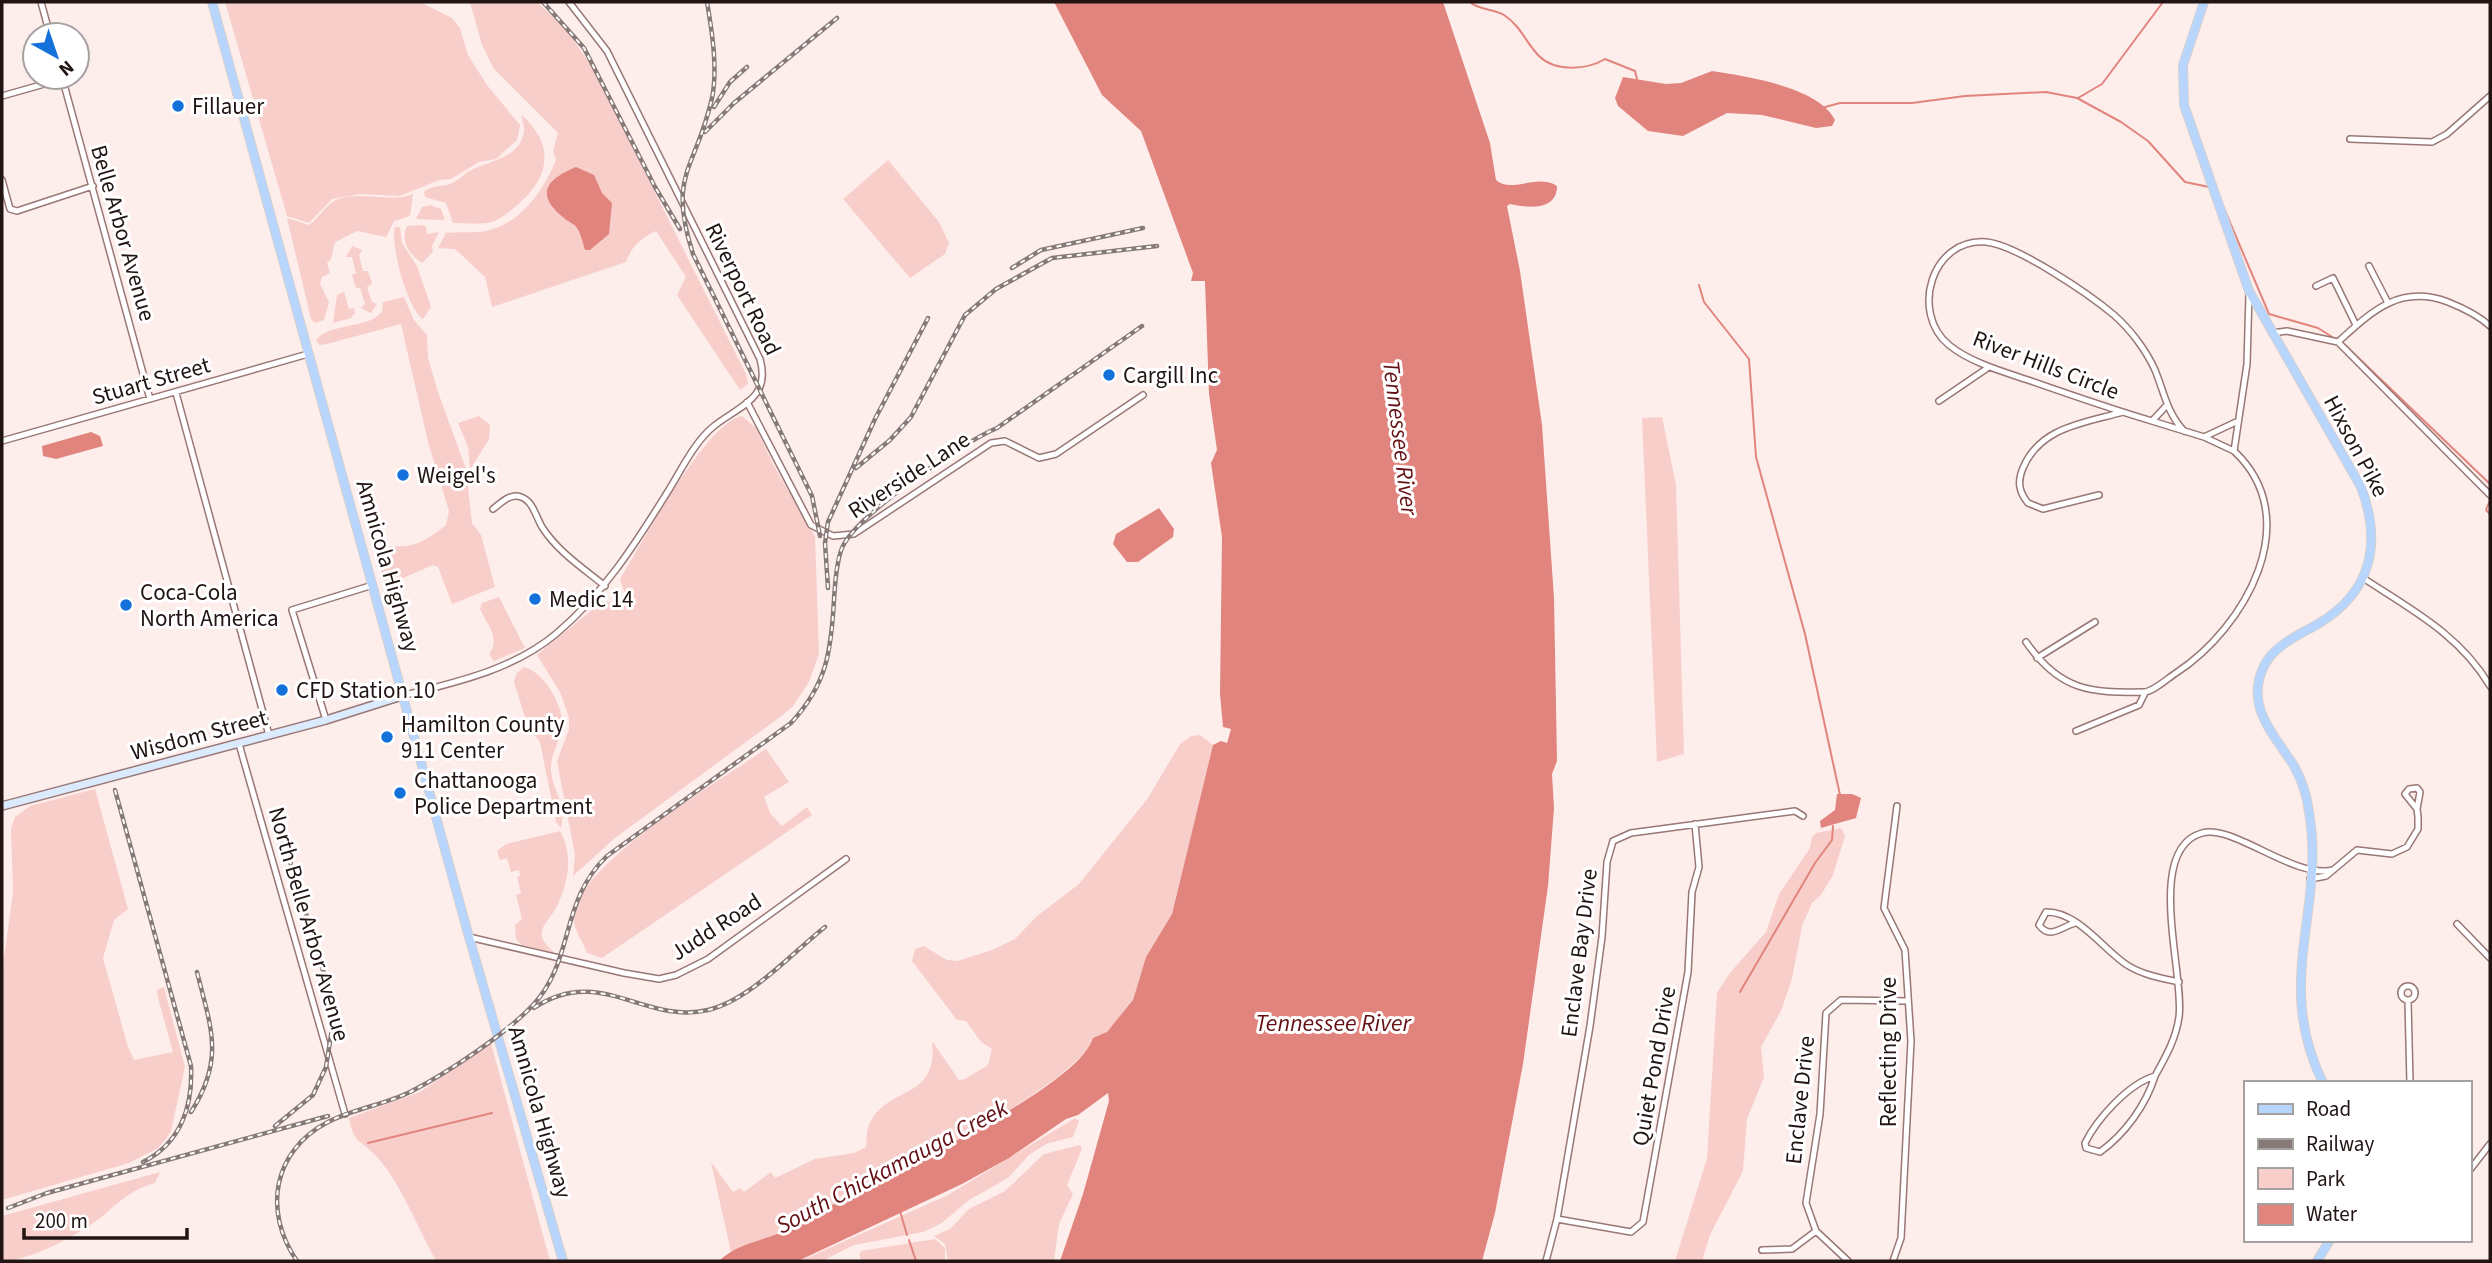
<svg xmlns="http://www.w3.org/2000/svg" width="2492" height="1263" viewBox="0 0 2492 1263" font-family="'Source Sans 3',sans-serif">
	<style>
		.green { fill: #f8ceca }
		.water { fill: #e2847e }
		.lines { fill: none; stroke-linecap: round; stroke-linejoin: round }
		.stream { stroke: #e2847e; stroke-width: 2 }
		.street-casing { stroke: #987774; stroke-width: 8 }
		.secondary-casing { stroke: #987774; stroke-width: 10 }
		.primary-casing { stroke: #d3d0d0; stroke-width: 10 }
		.street { stroke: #fff; stroke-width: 5 }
		.secondary { stroke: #dceafe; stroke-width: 7 }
		.primary { stroke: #b8d5fd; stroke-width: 8 }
		.rail-casing { stroke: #877977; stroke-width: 4.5 }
		.rail { stroke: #fff; stroke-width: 2; stroke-dasharray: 5; stroke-linecap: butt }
		.poi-dot { fill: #1571da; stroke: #fff; stroke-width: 2.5 }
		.labels { text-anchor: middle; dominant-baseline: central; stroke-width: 6; stroke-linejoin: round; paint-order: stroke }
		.poi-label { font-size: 23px; fill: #211413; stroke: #fff; text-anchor: start }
		.street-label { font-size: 23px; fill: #211413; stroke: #fff }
		.water-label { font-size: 24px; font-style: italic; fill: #640f14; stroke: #fff }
	</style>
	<rect width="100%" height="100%" fill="#fdeeec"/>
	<path class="green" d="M 225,2 L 420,2 L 452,18 L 460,28 L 468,55 L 487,85 L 520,125 L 517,140 L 496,159 L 479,162 L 451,179 L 439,180 L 400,196 L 360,194 L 332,199 L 309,223 L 287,216 Z
		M 470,2 L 537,2 L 567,30 L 592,67 L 746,374 L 748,384 L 740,390 L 677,295 L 686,277 L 656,231 C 641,238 632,246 626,262 L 492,307 L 485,277 L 455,249 L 438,248 L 446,233 C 460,231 477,234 490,230 C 523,221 544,189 556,160 L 553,151 L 558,133 L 494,69 L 482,45 Z
		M 522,115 C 556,147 550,178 515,207 C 509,212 499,220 492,222 C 480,225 465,223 453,223 L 446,203 L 425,197 L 424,192 C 431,185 440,187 450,184 C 458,181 465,173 473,169 C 492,160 521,157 524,131 C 525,124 521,121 522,115 Z
		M 888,160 L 939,222 L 949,243 L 945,254 L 910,278 L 843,199 Z
		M 413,194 L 410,216 L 394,221 L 386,237 L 357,231 L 335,242 L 331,259 L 327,263 L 330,273 L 322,277 L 320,284 L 329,302 L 324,320 L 315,323 L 311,319 L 287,218 L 309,225 C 318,219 325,206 334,201 C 358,189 389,204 413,194 Z
		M 430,205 L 441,209 L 445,220 L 416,219 L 422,207 Z
		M 420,225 L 426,226 L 427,234 L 439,232 L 432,246 L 433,252 L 422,263 C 409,254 400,242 407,226 Z
		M 395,227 L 400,227 L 402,243 L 417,266 L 431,307 L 423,319 C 407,309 390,244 395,227 Z
		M 352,246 L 362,250 L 359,255 L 363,271 L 368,271 L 372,284 L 367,287 L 372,302 L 377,304 L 371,313 L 361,308 L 365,304 L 360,288 L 356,288 L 352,275 L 356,273 L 352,257 L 346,257 Z
		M 344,292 L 349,309 L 354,308 L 355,313 L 351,318 L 333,323 L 337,295 Z
		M 404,297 L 414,320 L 427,335 L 428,358 L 438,392 L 466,469 L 472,523 L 481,535 L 495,587 L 452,604 L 438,567 L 433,565 L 385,586 L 374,543 C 406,551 420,546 446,525 L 449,511 L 428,442 L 401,324 L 327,344 L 319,345 L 316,340 C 331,322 366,330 382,312 L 383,302 Z
		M 479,416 L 490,425 L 489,439 L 470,470 L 468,447 L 458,423 Z
		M 742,416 L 756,428 L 775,468 L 815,536 L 819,653 L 809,682 L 793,706 L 780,717 L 615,838 L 573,876 L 575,855 L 557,761 L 569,729 L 569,718 L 561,694 L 537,655 L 603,601 L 617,603 L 625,594 L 620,579 C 641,545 706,422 742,416 Z
		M 1662,417 L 1676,485 L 1684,754 L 1657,762 L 1642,418 Z
		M 499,597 L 525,648 L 494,661 L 489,654 C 501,639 487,624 480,609 L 482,603 Z
		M 524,667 C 544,672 564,705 562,727 C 560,742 550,755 551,770 C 553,794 567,801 561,828 L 556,822 L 540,742 L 528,727 L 514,682 L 516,674 Z
		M 1200,735 L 1213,745 L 1172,914 L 1146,957 L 1133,1000 L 1125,1012 L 1104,1035 L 1095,1037 L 1087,1051 L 1057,1078 L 1002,1115 L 921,1160 L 915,1160 L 790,1228 L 731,1252 L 711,1162 L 733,1192 L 740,1188 L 744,1192 L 771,1172 L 775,1178 L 815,1159 L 854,1153 L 866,1147 C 867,1137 866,1127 872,1119 C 894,1085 938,1099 932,1041 L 959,1080 L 965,1079 L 988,1065 L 992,1049 L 981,1042 L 966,1021 L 957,1020 L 912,961 L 915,949 L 924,946 L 947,960 L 957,961 L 992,950 L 1015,939 L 1036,917 L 1079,884 L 1148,798 L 1180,744 L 1191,736 Z
		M 766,749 L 789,782 L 764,797 L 770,813 L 782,826 L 807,807 L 812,815 L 602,958 L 587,953 C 582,939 572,929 574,913 C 582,862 722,779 766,749 Z
		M 95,789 L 128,909 L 114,920 L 103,958 L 128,1047 L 134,1060 L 173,1052 L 158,998 L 157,990 L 164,987 L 185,1067 L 171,1131 L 166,1139 L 158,1148 L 129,1163 L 2,1200 L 2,973 L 13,892 L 11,829 L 15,817 L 30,806 Z
		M 1841,828 L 1845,836 L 1833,875 L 1821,895 L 1812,903 L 1802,926 L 1792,979 L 1781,1011 L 1761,1047 L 1764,1077 L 1747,1119 L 1743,1171 L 1710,1235 L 1702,1261 L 1675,1261 L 1707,1158 L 1717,993 L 1729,974 L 1766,932 L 1779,894 L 1810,848 L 1812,837 L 1816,833 Z
		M 560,831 C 573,854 569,880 558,904 C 549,924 528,931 555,953 L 522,945 L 516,939 L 515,925 L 522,919 L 516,895 L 521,893 L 517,877 L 520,876 L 519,870 L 511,872 L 507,858 L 500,860 L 497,851 L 506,844 Z
		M 491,1043 L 550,1261 L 436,1261 C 420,1232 398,1178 376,1156 C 360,1139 353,1143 349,1118 L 420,1092 Z
		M 1075,1118 L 1079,1121 L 1073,1137 L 1046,1144 L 1029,1155 L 1008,1178 L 969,1200 L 942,1223 L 923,1232 L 854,1245 L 822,1261 L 800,1261 L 948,1195 Z
		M 1080,1145 L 1082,1149 L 1067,1185 L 1073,1194 L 1059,1224 L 1054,1261 L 948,1261 L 945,1244 L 934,1236 L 950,1229 L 969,1209 L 1005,1191 L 1044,1154 Z
		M 160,1172 L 155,1183 C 133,1189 122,1199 105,1214 C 82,1233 31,1261 2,1261 L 2,1216 Z
		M 935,1239 L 945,1248 L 945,1261 L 862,1261 L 859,1255 L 861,1251 Z"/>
	<path class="water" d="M 1054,2 L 1443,2 L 1490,143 L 1496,180 C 1512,194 1537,173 1557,186 C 1557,211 1528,208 1510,204 L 1507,206 L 1520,271 L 1542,425 L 1554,598 L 1557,761 L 1552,774 L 1554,808 L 1548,886 L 1523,1064 L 1495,1213 L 1482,1261 L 1060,1261 L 1083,1194 L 1109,1101 L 1108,1093 L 1078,1115 L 1066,1119 L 1009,1158 L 962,1184 L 798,1261 L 719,1261 C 737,1243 769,1240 792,1227 C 832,1203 876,1185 915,1160 L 921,1160 C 959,1138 1081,1078 1093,1038 L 1107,1032 L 1133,1000 L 1146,957 L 1172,914 L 1213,745 L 1221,741 L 1227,743 L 1231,729 L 1223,727 L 1220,694 L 1222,537 L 1211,463 L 1217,450 L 1209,394 L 1205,281 L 1191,281 L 1193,273 L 1141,131 L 1102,95 Z
		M 1712,71 C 1745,76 1819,87 1835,120 L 1832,126 L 1816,128 L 1762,115 L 1727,113 L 1683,136 L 1648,131 L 1618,106 L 1615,98 L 1623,77 L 1666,84 L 1681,83 Z
		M 576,167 L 594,175 L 602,193 L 612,203 L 609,234 L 590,250 L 585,250 C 583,243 581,234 577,228 C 575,224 568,222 564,218 C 534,194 547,179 576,167 Z
		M 91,432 L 100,436 L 103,446 L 56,459 L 43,456 L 42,446 Z
		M 1159,508 L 1174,529 L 1173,537 L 1138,562 L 1127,562 L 1113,544 L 1116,534 Z
		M 1837,794 L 1852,794 L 1861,798 L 1856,818 L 1821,828 L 1820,821 L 1835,810 Z"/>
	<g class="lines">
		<path class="stream" d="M 1470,2 C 1478,10 1494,9 1504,15 C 1521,26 1526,43 1539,56 C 1555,72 1587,70 1605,59 L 1635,71 L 1637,79
			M 2078,98 L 2102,84 L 2163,2
			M 1825,107 L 1840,103 L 1912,103 L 1965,96 L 2046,92 L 2077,98 L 2121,122 L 2148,141 L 2185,182 L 2209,187
			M 2223,206 L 2269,314 L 2318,328 L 2337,340
			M 1699,285 L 1704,302 L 1749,359 L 1756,457 L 1805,634 L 1840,795
			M 2345,345 L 2490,484
			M 2490,500 L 2486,510 L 2490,514
			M 1740,992 L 1815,863 L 1832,840 L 1833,826
			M 368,1143 L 492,1113
			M 900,1211 L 907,1235
			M 909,1240 L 916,1261"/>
		<g class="street-casing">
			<path id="street" d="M 41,2 L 50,35
				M 62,77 L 150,399
				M 2,96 L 62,79
				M 2350,139 L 2432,142 L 2447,134 L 2490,96
				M 2,180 L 10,209 L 17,211 L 93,186
				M 2369,266 L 2388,303
				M 2316,286 L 2333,278 L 2356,325
				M 2272,333 L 2287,331 L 2338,342 L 2490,495
				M 2338,342 C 2372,311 2400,284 2448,302 C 2463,308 2478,315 2490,326
				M 176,393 L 269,735
				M 1939,401 L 1989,367
				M 747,402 L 811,525 L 833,536 L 854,534 L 991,443 L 1005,441 L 1039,458 L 1056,454 L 1143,395
				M 2167,405 L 2152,421 C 2111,409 2071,395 2031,381 C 2004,372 1971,363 1949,345 C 1910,313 1931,238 1986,242 C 2017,245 2089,294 2114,315 C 2130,329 2146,350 2155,370 C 2164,392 2167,413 2184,431
				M 2152,421 L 2204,437 L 2236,422
				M 2204,437 L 2234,451
				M 2,441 L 308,354
				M 2099,495 L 2043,509 L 2028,503 C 2019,492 2017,482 2023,468 C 2040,427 2084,423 2123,412
				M 493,509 C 501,503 510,493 521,497 C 533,501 536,517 542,527 C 558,552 583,568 605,586
				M 2363,578 C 2412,610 2460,635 2490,686
				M 2026,642 C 2060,691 2090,693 2144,692 C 2153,692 2168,678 2176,673 C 2245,628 2307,519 2234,451 L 2247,364 L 2249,294
				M 2037,658 L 2095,622
				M 405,695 C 457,682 515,669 557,633 C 603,594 634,546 665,496 C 680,473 693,443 714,426 C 741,405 771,398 760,359 L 607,51 L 569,2
				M 326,720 L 292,610 L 373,585
				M 2076,731 L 2139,705 L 2145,693
				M 239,744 L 345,1114
				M 2310,879 L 2326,876 L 2357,850 L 2392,854 L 2407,847 L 2418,829 L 2418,817 L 2417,809 L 2405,794 L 2409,789 L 2417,788 L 2420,792 L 2417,809
				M 2075,923 C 2061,927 2050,940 2039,925 L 2046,912 C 2077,911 2104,950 2127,965 C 2143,975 2160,978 2179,982
				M 2457,924 L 2490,958
				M 469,937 L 624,973 L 659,979 L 676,975 L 708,959 L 846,859
				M2401 993a7 7 0 1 1 14 0a7 7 0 1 1-14 0Z
				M 2408,1001 L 2410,1083
				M 2155,1076 C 2165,1058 2176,1039 2179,1017 C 2185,975 2144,849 2202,833 C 2234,824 2293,879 2333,870
				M 2155,1076 C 2146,1105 2125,1134 2100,1152 L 2086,1148 L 2085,1143 C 2097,1119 2128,1084 2155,1076 Z
				M 2469,1171 L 2490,1144
				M 1557,1219 L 1631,1232 L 1643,1222 L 1688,972 L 1692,892 L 1699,867 L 1695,824
				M 1762,1250 L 1792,1249 L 1816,1231
				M 1546,1261 L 1557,1219 L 1590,1026 L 1602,937 L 1607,862 L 1613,841 L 1631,833 L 1795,811 L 1803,816
				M 1848,1261 L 1816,1231 L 1806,1203 L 1820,1114 L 1826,1013 L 1841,1000 L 1908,1001
				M 1893,1261 L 1901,1238 L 1911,1041 L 1905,950 L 1884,908 L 1897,806"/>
		</g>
		<g class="secondary-casing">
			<path id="secondary" d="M 2,806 L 326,720 L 405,695"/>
		</g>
		<g class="primary-casing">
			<path id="primary" d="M 212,2 L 469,937 L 563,1261
				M 2204,2 L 2183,65 L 2184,105 L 2249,291 L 2361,487 C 2382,543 2372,592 2318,624 C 2299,635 2274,645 2264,666 C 2244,707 2275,735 2294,766 C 2302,780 2307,796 2309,812 C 2326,910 2273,981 2323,1083
				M 2317,1261 L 2330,1240"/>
		</g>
		<use href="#street" class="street"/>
		<use href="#secondary" class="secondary"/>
		<use href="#primary" class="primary"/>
		<g class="rail-casing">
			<path id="rail" d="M 543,2 L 584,48 L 655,187 L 680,229
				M 707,2 C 712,31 718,69 712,98 C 696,170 667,173 693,254 L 812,496 L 820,536
				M 714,107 L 730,82 L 747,67
				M 705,132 L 734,103 L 837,18
				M 1012,268 L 1041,250 L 1143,228
				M 856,468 L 890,440 L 911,417 L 965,315 L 996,289 L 1052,258 L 1157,246
				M 828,588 L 825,543 L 828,522 L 875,419 L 928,318
				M 115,790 L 191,1066 C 193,1106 181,1143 143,1162
				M 534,1008 C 600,964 644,1025 708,1010 C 750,1000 792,953 825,927
				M 191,1112 C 225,1059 211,1028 197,972
				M 275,1126 L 313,1095 L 326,1067 L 335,1010 L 283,838
				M 8,1208 L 47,1193 L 328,1116
				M 297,1261 C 263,1212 272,1151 328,1122 C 355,1108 385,1105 412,1091 C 447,1073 506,1034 533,1005 C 575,960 559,902 607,856 L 791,723 C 827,684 831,652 834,600 C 835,584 836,563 842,548 C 856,515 963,442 997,428 L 1142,326"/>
		</g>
		<use href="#rail" class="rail"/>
	</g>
	<g class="poi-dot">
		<circle cx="178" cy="106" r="7"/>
		<circle cx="1109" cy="375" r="7"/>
		<circle cx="403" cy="475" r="7"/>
		<circle cx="535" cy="599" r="7"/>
		<circle cx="126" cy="605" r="7"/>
		<circle cx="282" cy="690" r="7"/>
		<circle cx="387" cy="737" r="7"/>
		<circle cx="400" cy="793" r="7"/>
	</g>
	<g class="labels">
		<g class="poi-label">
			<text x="192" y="106">Fillauer</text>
			<text x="1123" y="375">Cargill Inc</text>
			<text x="417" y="475">Weigel's</text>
			<text x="140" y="592">Coca-Cola<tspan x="140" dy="26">North America</tspan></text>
			<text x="549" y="599">Medic 14</text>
			<text x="296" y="690">CFD Station 10</text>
			<text x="401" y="724">Hamilton County<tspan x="401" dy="26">911 Center</tspan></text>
			<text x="414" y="780">Chattanooga<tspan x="414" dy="26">Police Department</tspan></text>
		</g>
		<g class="street-label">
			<text transform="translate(123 233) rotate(74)">Belle Arbor Avenue</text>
			<text transform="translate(743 289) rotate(64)">Riverport Road</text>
			<text transform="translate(2046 365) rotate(21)">River Hills Circle</text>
			<text transform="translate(151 381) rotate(-16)">Stuart Street</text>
			<text transform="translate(2356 446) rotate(62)">Hixson Pike</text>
			<text transform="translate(909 475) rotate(-33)">Riverside Lane</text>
			<text transform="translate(388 566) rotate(74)">Amnicola Highway</text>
			<text transform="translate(199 735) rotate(-15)">Wisdom Street</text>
			<text transform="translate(309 924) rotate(74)">North Belle Arbor Avenue</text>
			<text transform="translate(716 927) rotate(-33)">Judd Road</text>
			<text transform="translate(1579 953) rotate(-83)">Enclave Bay Drive</text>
			<text transform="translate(1888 1052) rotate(-90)">Reflecting Drive</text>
			<text transform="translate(1654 1066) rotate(-80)">Quiet Pond Drive</text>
			<text transform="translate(1800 1100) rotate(-84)">Enclave Drive</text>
			<text transform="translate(540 1112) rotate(74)">Amnicola Highway</text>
		</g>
		<g class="water-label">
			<text transform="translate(1400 438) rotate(83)">Tennessee River</text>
			<text x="1333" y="1023">Tennessee River</text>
			<text transform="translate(892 1167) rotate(-28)">South Chickamauga Creek</text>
		</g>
	</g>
	<rect width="2492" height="1263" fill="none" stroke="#211413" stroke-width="7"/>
	<rect x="2244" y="1081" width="228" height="161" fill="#ffffff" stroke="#a6a1a1" stroke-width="2"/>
	<rect x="2258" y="1104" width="35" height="10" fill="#b8d5fd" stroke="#a6a1a1" stroke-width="2"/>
	<text x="2306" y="1116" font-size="21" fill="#211413">Road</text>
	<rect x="2258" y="1139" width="35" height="10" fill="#877977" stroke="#a6a1a1" stroke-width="2"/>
	<text x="2306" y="1151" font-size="21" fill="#211413">Railway</text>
	<rect x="2258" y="1168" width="35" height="21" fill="#f8ceca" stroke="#a6a1a1" stroke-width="2"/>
	<text x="2306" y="1186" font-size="21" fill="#211413">Park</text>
	<rect x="2258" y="1204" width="35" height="21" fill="#e2847e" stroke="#a6a1a1" stroke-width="2"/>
	<text x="2306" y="1221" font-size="21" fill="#211413">Water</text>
	<g transform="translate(56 56) rotate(140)"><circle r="33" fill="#ffffff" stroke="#a6a1a1" stroke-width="2"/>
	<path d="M0-5L12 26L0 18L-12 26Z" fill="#1571da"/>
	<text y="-10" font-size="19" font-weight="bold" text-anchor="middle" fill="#211413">N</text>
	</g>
	<path d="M24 1228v10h163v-10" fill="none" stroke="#211413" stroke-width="3.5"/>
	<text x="35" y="1228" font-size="21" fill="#211413" stroke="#ffffff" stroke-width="5" paint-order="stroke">200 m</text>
</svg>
